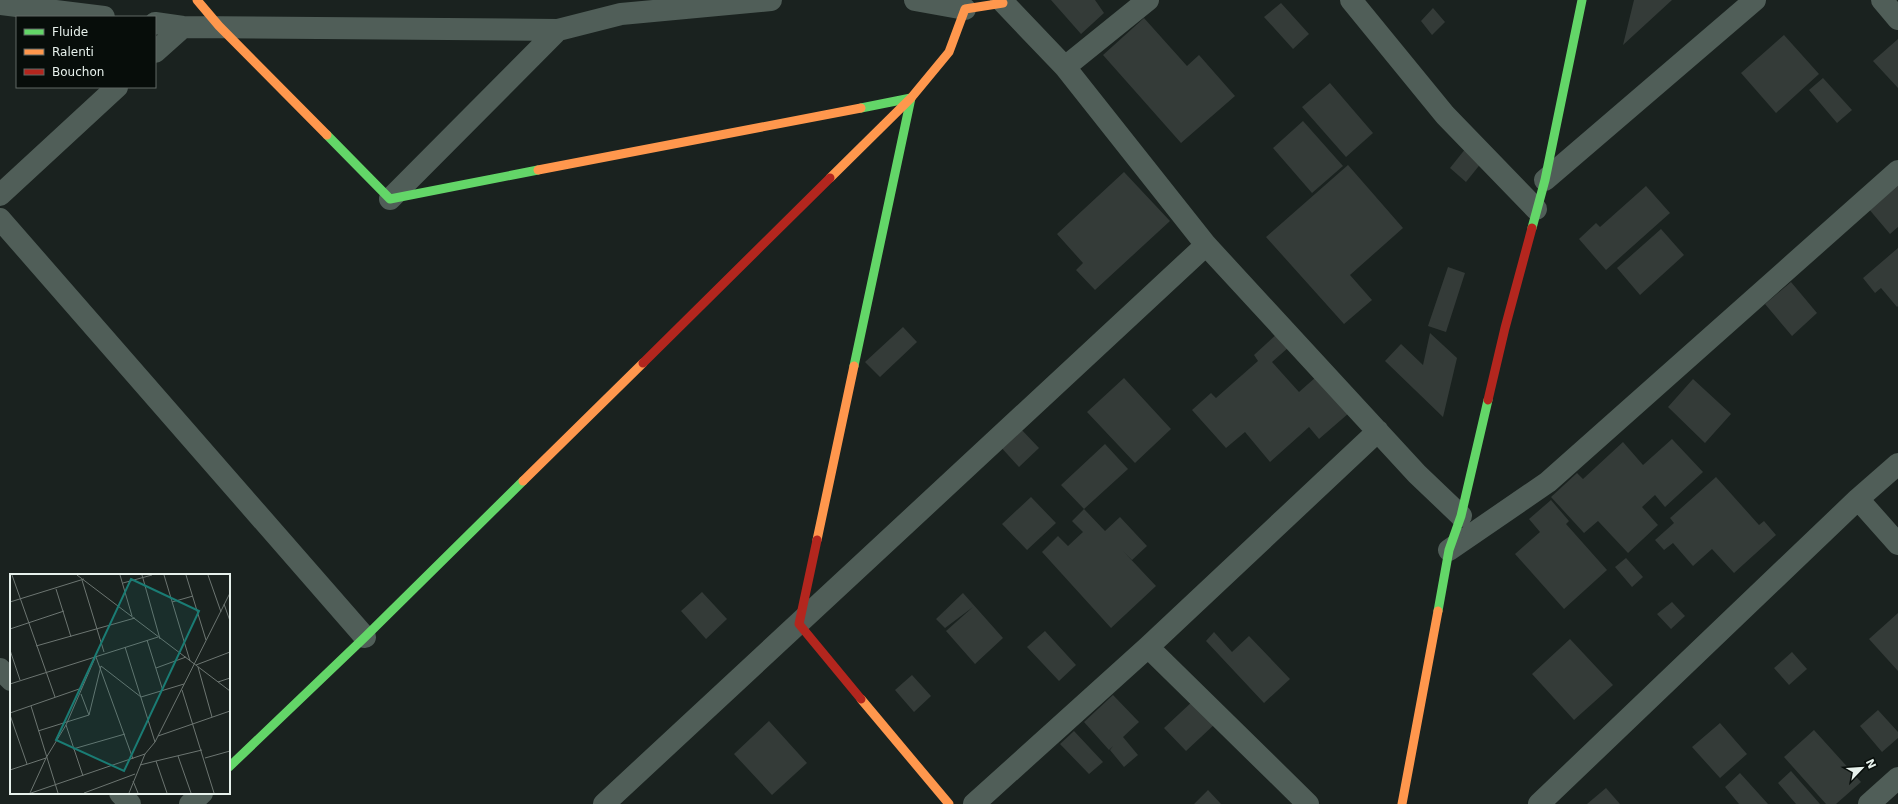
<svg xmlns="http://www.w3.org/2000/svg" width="1898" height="804" viewBox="0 0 1898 804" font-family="'DejaVu Sans',sans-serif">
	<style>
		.building { fill: #343b38 }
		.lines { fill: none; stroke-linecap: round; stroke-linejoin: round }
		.street { stroke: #505e58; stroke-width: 22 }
		.fast { stroke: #63d668; stroke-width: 9 }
		.slow { stroke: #ff974d; stroke-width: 9 }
		.jam { stroke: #b3261e; stroke-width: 9 }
		.inset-road { fill: none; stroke: #6c7571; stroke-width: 1 }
		.view { fill: #1a7c74; fill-opacity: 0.15; stroke: #1a7c74; stroke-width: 2 }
		.inset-edge { fill: none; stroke: #e7f1ec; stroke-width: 2 }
	</style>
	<rect width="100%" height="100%" fill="#1a221f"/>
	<path class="building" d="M 1051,0 L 1095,0 L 1104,13 L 1081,34 Z
		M 1634,0 L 1672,0 L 1623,45 Z
		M 1281,3 L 1309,34 L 1293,49 L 1264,17 Z
		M 1433,8 L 1445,22 L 1432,35 L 1421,21 Z
		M 1144,18 L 1187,66 L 1199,55 L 1235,96 L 1181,143 L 1103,55 Z
		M 1784,35 L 1819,74 L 1776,113 L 1741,73 Z
		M 1898,39 L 1898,88 L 1873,61 Z
		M 1823,78 L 1852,110 L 1837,123 L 1809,90 Z
		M 1330,83 L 1373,133 L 1346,157 L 1302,107 Z
		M 1303,121 L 1343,166 L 1312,193 L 1273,148 Z
		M 1466,148 L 1482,162 L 1466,182 L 1450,168 Z
		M 1348,165 L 1403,228 L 1350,275 L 1372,300 L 1344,324 L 1266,237 Z
		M 1124,172 L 1170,221 L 1095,290 L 1076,270 L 1083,263 L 1057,234 Z
		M 1898,183 L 1898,227 L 1890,234 L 1868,208 Z
		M 1646,186 L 1670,213 L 1606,270 L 1579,239 L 1596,223 L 1600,227 Z
		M 1661,229 L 1684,255 L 1640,295 L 1617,268 Z
		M 1898,248 L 1898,306 L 1897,307 L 1881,288 L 1875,293 L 1863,278 Z
		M 1448,267 L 1465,273 L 1446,332 L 1428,326 Z
		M 1791,282 L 1817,313 L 1792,336 L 1765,304 Z
		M 903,327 L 917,342 L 880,377 L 865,362 Z
		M 1278,333 L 1289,347 L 1272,362 L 1299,392 L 1316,377 L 1349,413 L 1319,439 L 1309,427 L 1270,462 L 1245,432 L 1226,448 L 1192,410 L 1211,393 L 1216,398 L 1258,361 L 1254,355 Z
		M 1430,333 L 1457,358 L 1443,417 L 1385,361 L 1401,344 L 1423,365 Z
		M 1124,378 L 1171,429 L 1135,463 L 1087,412 Z
		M 1693,379 L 1731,414 L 1705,443 L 1668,407 Z
		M 1019,427 L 1039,448 L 1019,467 L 999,445 Z
		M 1672,439 L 1703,472 L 1665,507 L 1655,495 L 1642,507 L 1658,525 L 1628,553 L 1598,521 L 1584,533 L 1551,497 L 1577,473 L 1583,479 L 1623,442 L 1643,465 Z
		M 1105,444 L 1128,469 L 1084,509 L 1061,485 Z
		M 1716,477 L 1759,525 L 1764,521 L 1776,535 L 1734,573 L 1712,549 L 1693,566 L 1673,543 L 1664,550 L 1655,540 L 1674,523 L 1670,518 Z
		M 1031,497 L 1056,523 L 1027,550 L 1002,524 Z
		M 1551,500 L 1569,521 L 1566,524 L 1607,570 L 1564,609 L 1515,554 L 1540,532 L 1529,519 Z
		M 1084,509 L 1105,531 L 1120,517 L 1147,546 L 1132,560 L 1123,551 L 1156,586 L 1111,628 L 1042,552 L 1058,536 L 1068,546 L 1083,532 L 1072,521 Z
		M 1626,558 L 1643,577 L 1632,587 L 1615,567 Z
		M 702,592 L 727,619 L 706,639 L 681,611 Z
		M 963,593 L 1003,638 L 975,664 L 946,631 L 973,607 L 945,628 L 936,619 Z
		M 1672,602 L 1685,616 L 1671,629 L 1657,614 Z
		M 1898,613 L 1898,671 L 1869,639 Z
		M 1045,631 L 1076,665 L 1059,681 L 1027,647 Z
		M 1214,632 L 1232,652 L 1249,636 L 1290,679 L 1264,703 L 1206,641 Z
		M 1570,639 L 1613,685 L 1574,720 L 1532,674 Z
		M 1792,652 L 1807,669 L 1789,685 L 1774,668 Z
		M 912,675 L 931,696 L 914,712 L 895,690 Z
		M 1113,695 L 1139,722 L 1123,737 L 1138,755 L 1124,767 L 1110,750 L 1113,746 L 1109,750 L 1084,722 Z
		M 1194,700 L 1216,723 L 1186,751 L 1164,728 Z
		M 1878,710 L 1898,732 L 1898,738 L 1882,752 L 1860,726 Z
		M 769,721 L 807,763 L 772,795 L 734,754 Z
		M 1720,723 L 1747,754 L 1720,778 L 1692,747 Z
		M 1814,730 L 1861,782 L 1836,804 L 1826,804 L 1784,757 Z
		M 1074,731 L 1103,762 L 1089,774 L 1060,744 Z
		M 1791,771 L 1820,804 L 1796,804 L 1778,783 Z
		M 1740,773 L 1768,804 L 1739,804 L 1725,787 Z
		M 1606,788 L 1620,804 L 1587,804 Z
		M 1208,790 L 1221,804 L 1194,804 Z"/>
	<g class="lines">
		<path class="street" d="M 915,0 L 965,9
			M 1001,0 L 1065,67 L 1206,245 L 1417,474 L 1461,516
			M 1351,0 L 1445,115 L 1536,209
			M 1882,0 L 1898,19
			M 0,4 L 104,17
			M 155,23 L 183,27 L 558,30 L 621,14 L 771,0
			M 155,52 L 183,27
			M 1065,67 L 1148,0
			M 1545,180 L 1755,0
			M 0,195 L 117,87
			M 390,199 L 558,30
			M 0,219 L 365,637
			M 1858,499 L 1898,544
			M 1449,550 L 1548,482 L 1898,171
			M 1148,647 L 1308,804
			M 0,669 L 11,680
			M 120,793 L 130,804
			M 190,804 L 202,793
			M 604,804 L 1206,245
			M 974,804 L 1148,647 L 1378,431
			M 1539,804 L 1858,499 L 1898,464
			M 1869,804 L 1898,778"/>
		<path class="fast" d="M 327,135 L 390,199 L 538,170
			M 1532,228 L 1545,180 L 1582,0
			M 854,366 L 911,98 L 861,108
			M 1438,611 L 1449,550 L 1461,516 L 1488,400
			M 229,767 L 365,637 L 523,481"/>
		<path class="slow" d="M 197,0 L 219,26 L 327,135
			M 538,170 L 861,108
			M 830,178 L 911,98 L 949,52 L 965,9 L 1003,3
			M 523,481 L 643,363
			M 817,540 L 854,366
			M 861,699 L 949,804
			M 1402,804 L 1438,611"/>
		<path class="jam" d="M 643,363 L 830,178
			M 1488,400 L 1505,328 L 1532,228
			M 817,540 L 799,624 L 861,699"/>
	</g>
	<g transform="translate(10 574)">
		<rect width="220" height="220" fill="#1a221f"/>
		<path class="inset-road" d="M 2,1 L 45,123M 67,1 L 220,117M 110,1 L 122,42M 132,1 L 150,65M 154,1 L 180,87M 176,1 L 196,66M 198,1 L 211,38M 72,6 L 94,78M 113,9 L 142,1M 46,15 L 61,63M 0,28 L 74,5M 162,28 L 183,22M 214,30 L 220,47M 0,55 L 54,37M 137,66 L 153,117M 26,72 L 125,44M 115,73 L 145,168 L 135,180 L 119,219M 0,76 L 10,106M 86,83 L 123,185M 186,91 L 220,78M 188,93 L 202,143M 146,94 L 176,83M 208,108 L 220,104M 0,110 L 148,63M 172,116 L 204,219M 71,120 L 79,141M 21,132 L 48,219M 0,139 L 72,114M 0,141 L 17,190M 56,151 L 73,202M 28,157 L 79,141 L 91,92 L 131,123 L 174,110M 148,162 L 220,137M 145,168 L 220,19M 63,175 L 115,160M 168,182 L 181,219M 195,184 L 220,177M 146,187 L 192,176M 130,191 L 146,187 L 157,219M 0,196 L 36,184M 123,207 L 128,219M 20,219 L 36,184 L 56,151 L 85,84M 21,219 L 135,180M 74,219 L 125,200"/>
		<path class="view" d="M 121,5 L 189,37 L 114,197 L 46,166 Z"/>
		<rect width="220" height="220" class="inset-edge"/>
	</g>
	<rect x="16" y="16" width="140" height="72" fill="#070d0a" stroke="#616864"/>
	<rect x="24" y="29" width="20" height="6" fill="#63d668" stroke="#616864"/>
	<text x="52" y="36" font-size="12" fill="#e7f1ec">Fluide</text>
	<rect x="24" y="49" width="20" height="6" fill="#ff974d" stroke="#616864"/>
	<text x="52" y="56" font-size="12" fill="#e7f1ec">Ralenti</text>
	<rect x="24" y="69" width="20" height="6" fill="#b3261e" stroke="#616864"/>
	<text x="52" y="76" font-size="12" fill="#e7f1ec">Bouchon</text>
	<g transform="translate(1862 768) rotate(65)" stroke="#070d0a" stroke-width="3" paint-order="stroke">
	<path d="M0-3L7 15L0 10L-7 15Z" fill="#e7f1ec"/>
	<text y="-6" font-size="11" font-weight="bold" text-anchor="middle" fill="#e7f1ec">N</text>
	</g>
</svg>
